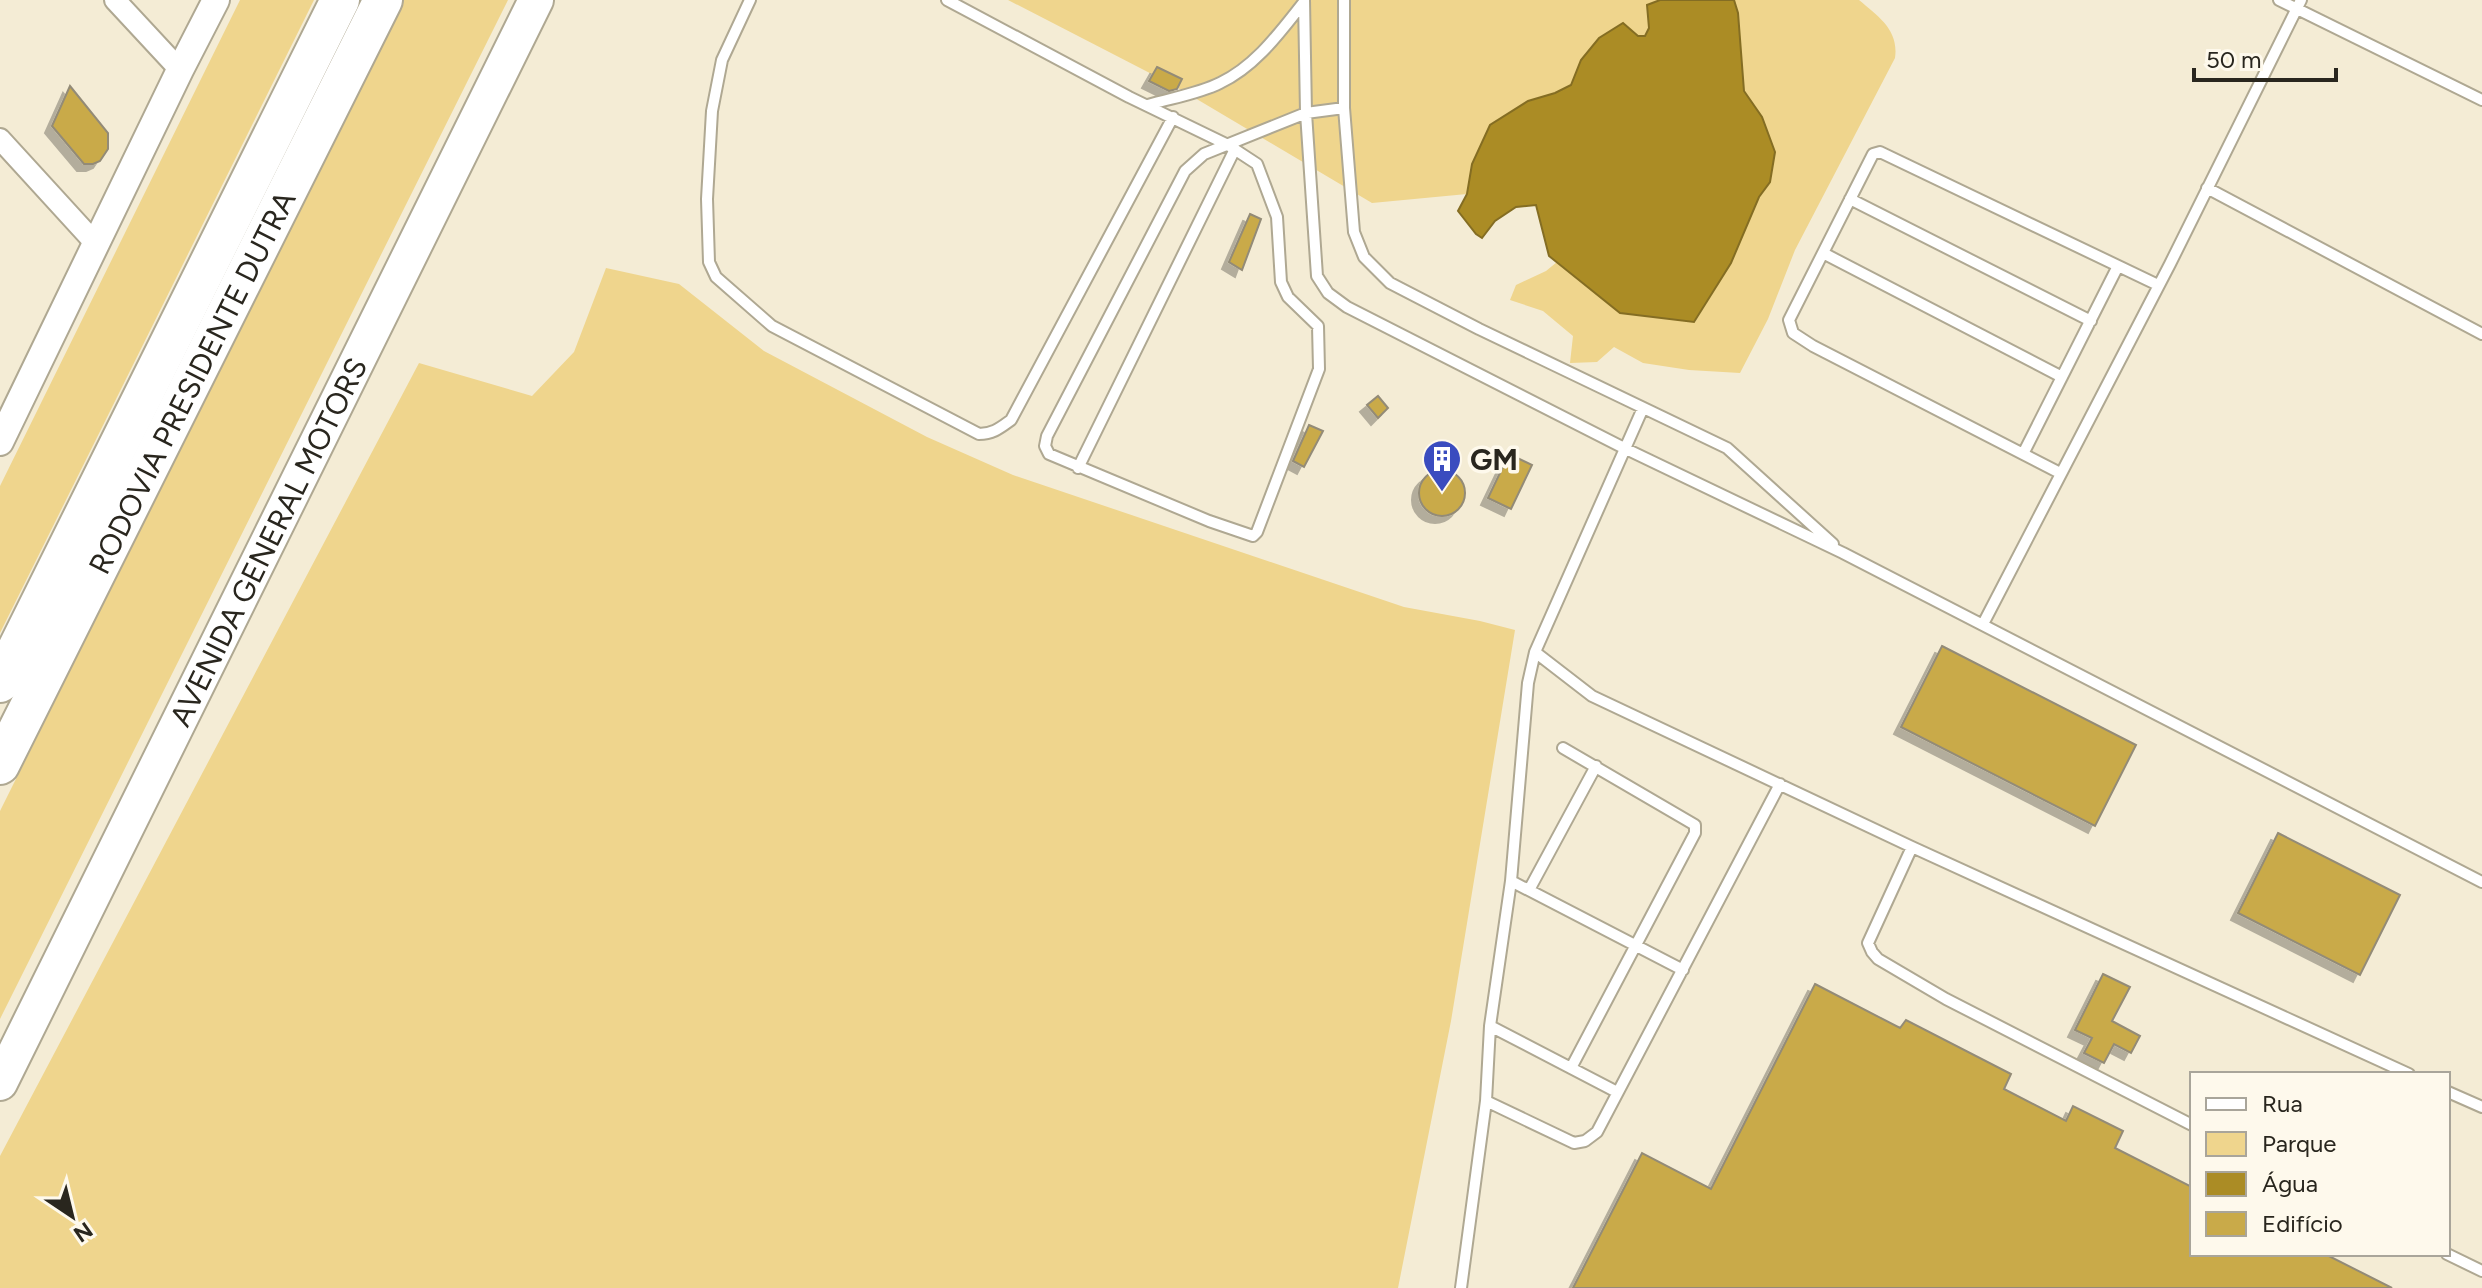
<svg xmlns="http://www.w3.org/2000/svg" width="2482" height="1288" viewBox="0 0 2482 1288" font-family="Figtree,sans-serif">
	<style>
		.green { fill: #efd58d }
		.water { fill: #ab8c25; stroke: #846d23; stroke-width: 2 }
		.building { fill: #c9aa49; stroke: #938b77; stroke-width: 2; filter: url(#shadow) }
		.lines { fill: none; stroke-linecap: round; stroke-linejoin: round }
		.service-casing { stroke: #afa892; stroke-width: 14 }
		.minor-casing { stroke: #afa892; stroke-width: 24 }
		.tertiary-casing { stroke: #afa892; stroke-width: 30 }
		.primary-casing { stroke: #afa892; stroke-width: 38 }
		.motorway-casing { stroke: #afa892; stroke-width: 42 }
		.service { stroke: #fff; stroke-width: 10 }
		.minor { stroke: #fff; stroke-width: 20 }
		.tertiary { stroke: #fff; stroke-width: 26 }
		.primary { stroke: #fff; stroke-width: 34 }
		.motorway { stroke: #fff; stroke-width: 38 }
		.labels { text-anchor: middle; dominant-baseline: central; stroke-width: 7; stroke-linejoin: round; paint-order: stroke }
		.street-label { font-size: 30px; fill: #29261e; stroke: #fef9ec }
		.poi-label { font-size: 30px; font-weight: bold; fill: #29261e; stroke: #fef9ec; text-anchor: start }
	</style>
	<defs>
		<filter id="shadow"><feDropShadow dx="-7" dy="7" stdDeviation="0" flood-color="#0004"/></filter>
	</defs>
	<rect width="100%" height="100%" fill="#f4ecd5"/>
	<path class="green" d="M 240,0 L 314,0 L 0,633 L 0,486 Z
		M 404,0 L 508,0 L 0,1019 L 0,811 Z
		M 1008,0 L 1660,0 L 1647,5 L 1649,28 L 1645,36 L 1638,36 L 1623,24 L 1599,38 L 1581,60 L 1571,85 L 1555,93 L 1527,101 L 1472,164 L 1467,194 L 1372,203 L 1173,85 Z
		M 1734,0 L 1859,0 C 1879,17 1899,30 1895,58 L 1795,250 L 1768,319 L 1740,373 L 1689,370 L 1643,363 L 1614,347 L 1597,362 L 1570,363 L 1573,336 L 1543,311 L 1510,300 L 1516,285 L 1546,271 L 1557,262 L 1620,313 L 1695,322 L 1731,263 L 1759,197 L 1770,182 L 1775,152 L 1762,117 L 1744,91 L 1738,13 Z
		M 606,268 L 679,284 L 764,351 L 927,437 L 1013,475 L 1404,607 L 1480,621 L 1515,630 L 1451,1021 L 1398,1288 L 0,1288 L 0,1156 L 419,363 L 532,396 L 574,352 Z"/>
	<path class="water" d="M 1660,0 L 1734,0 L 1738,13 L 1744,91 L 1762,117 L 1775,152 L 1770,182 L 1759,197 L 1731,263 L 1694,322 L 1620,313 L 1549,256 L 1536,205 L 1516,207 L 1495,221 L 1482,238 L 1476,234 L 1458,211 L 1467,194 L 1472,164 L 1490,125 L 1528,101 L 1555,93 L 1571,85 L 1581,60 L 1599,38 L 1623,23 L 1638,36 L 1645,36 L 1649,28 L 1647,5 Z"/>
	<path class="building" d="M 1157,67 L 1182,79 L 1177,89 L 1169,91 L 1149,81 Z
		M 70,86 L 108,133 L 108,149 L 100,161 L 93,164 L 84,164 L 52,126 Z
		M 1250,214 L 1261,219 L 1242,270 L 1229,262 Z
		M 1378,396 L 1388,408 L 1378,418 L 1367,405 Z
		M 1309,425 L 1323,431 L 1304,467 L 1293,461 Z
		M 1509,454 L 1532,465 L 1511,509 L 1488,498 Z
		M1419 493a23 23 0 1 1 46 0a23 23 0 1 1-46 0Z
		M 1942,646 L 2136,745 L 2095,826 L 1901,727 Z
		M 2278,833 L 2400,895 L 2360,975 L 2238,913 Z
		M 2103,974 L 2130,987 L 2112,1021 L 2140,1036 L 2131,1053 L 2114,1044 L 2104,1063 L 2084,1053 L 2092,1038 L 2075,1030 Z
		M 1815,984 L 1900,1028 L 1906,1020 L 2011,1074 L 2004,1089 L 2066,1121 L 2073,1106 L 2123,1131 L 2115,1148 L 2192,1187 L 2192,1254 L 2325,1254 L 2392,1288 L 1573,1288 L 1642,1153 L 1711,1189 Z"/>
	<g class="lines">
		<g class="service-casing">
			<path id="service" d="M 750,0 L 722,60 L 712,111 L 707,199 L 709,262 L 716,277 L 772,326 L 979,434 C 993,434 1000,428 1011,420 L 1173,117
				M 947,0 L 1129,97 L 1228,145 L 1257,164 L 1277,217 L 1281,282 L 1288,297 L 1318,326 L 1319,369 L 1257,532 L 1253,536 L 1209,521 L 1049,454 L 1045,446 L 1047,436 L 1185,171 L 1204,154 L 1306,113 L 1344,108
				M 1304,0 L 1306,113 L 1317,276 L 1328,293 L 1347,307 L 1624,448 L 1843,553 L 2482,882
				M 1344,0 L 1344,108 L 1354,232 L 1364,257 L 1390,283 L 1479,329 L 1727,448 L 1833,544
				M 2279,0 L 2482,100
				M 1148,105 C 1171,98 1198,94 1220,83 C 1256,66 1280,32 1304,2
				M 2207,188 L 2482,334
				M 1850,199 L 2091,321
				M 1823,253 L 2062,377
				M 2023,454 L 2118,266
				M 1078,468 L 1235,149
				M 2060,473 L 1813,346 L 1793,333 L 1789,320 L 1873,154 L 1880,152 L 2158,285
				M 1983,624 L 2170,264 L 2301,0
				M 1535,652 L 1592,696 L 1912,847 L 2409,1074
				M 1563,748 L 1695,825 L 1695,833 L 1571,1068
				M 1912,847 L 1868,943 L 1872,952 L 1878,959 L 1946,999 L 2192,1125
				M 1511,881 L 1683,970
				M 1529,890 L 1596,766
				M 1490,1026 L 1617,1092
				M 2448,1092 L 2482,1107
				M 1486,1101 L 1574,1143 L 1585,1141 L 1597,1132 L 1780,784
				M 2447,1254 L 2482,1271
				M 1461,1288 L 1486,1101 L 1490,1026 L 1511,881 L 1528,683 L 1535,652 L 1643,408"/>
		</g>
		<g class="minor-casing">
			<path id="minor" d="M 115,0 L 180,70
				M 0,139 L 96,244"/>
		</g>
		<g class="tertiary-casing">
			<path id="tertiary" d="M 0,442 L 180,70 L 216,0"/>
		</g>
		<g class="primary-casing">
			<g id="primary">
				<path id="s1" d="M 0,1083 L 536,0"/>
			</g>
		</g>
		<g class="motorway-casing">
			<g id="motorway">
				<path d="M 0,683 L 340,0"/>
				<path id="s2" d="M 0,765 L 383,0"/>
			</g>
		</g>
		<use href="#service" class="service"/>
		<use href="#minor" class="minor"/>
		<use href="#tertiary" class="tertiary"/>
		<use href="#primary" class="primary"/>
		<use href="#motorway" class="motorway"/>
	</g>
	<defs>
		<g id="building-pin" transform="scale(2)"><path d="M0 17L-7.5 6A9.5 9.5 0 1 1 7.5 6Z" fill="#3a4cbf" stroke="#fef9ec"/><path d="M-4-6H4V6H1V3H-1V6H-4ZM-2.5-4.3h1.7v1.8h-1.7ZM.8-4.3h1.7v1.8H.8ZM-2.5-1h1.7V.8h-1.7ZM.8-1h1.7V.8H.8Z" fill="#fff"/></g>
	</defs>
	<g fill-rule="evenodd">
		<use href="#building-pin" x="1442" y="459"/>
	</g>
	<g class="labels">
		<g class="street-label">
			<text stroke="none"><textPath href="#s2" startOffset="428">RODOVIA PRESIDENTE DUTRA</textPath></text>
			<text stroke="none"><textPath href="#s1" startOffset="604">AVENIDA GENERAL MOTORS</textPath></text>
		</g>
		<g class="poi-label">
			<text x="1470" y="459">GM</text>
		</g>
	</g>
	<rect x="2190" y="1072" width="260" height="184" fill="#fef9ec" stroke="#a9a59a" stroke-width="2"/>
	<rect x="2206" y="1098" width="40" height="12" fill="#ffffff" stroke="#a9a59a" stroke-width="2"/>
	<text x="2262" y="1112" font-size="24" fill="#29261e">Rua</text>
	<rect x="2206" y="1132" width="40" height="24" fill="#efd58d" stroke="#a9a59a" stroke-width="2"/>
	<text x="2262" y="1152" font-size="24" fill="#29261e">Parque</text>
	<rect x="2206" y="1172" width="40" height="24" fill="#ab8c25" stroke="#a9a59a" stroke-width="2"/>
	<text x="2262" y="1192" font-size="24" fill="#29261e">Água</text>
	<rect x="2206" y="1212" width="40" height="24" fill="#c9aa49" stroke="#a9a59a" stroke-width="2"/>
	<text x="2262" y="1232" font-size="24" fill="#29261e">Edifício</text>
	<g transform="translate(72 1216) rotate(145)" stroke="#fef9ec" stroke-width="6" paint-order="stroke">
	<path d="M0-6L14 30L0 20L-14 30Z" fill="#29261e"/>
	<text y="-12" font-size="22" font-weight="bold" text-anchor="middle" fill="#29261e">N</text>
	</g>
	<path d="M2194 68v12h142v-12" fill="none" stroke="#29261e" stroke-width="4"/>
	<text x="2206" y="68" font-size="24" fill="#29261e" stroke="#fef9ec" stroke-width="6" paint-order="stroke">50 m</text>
</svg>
